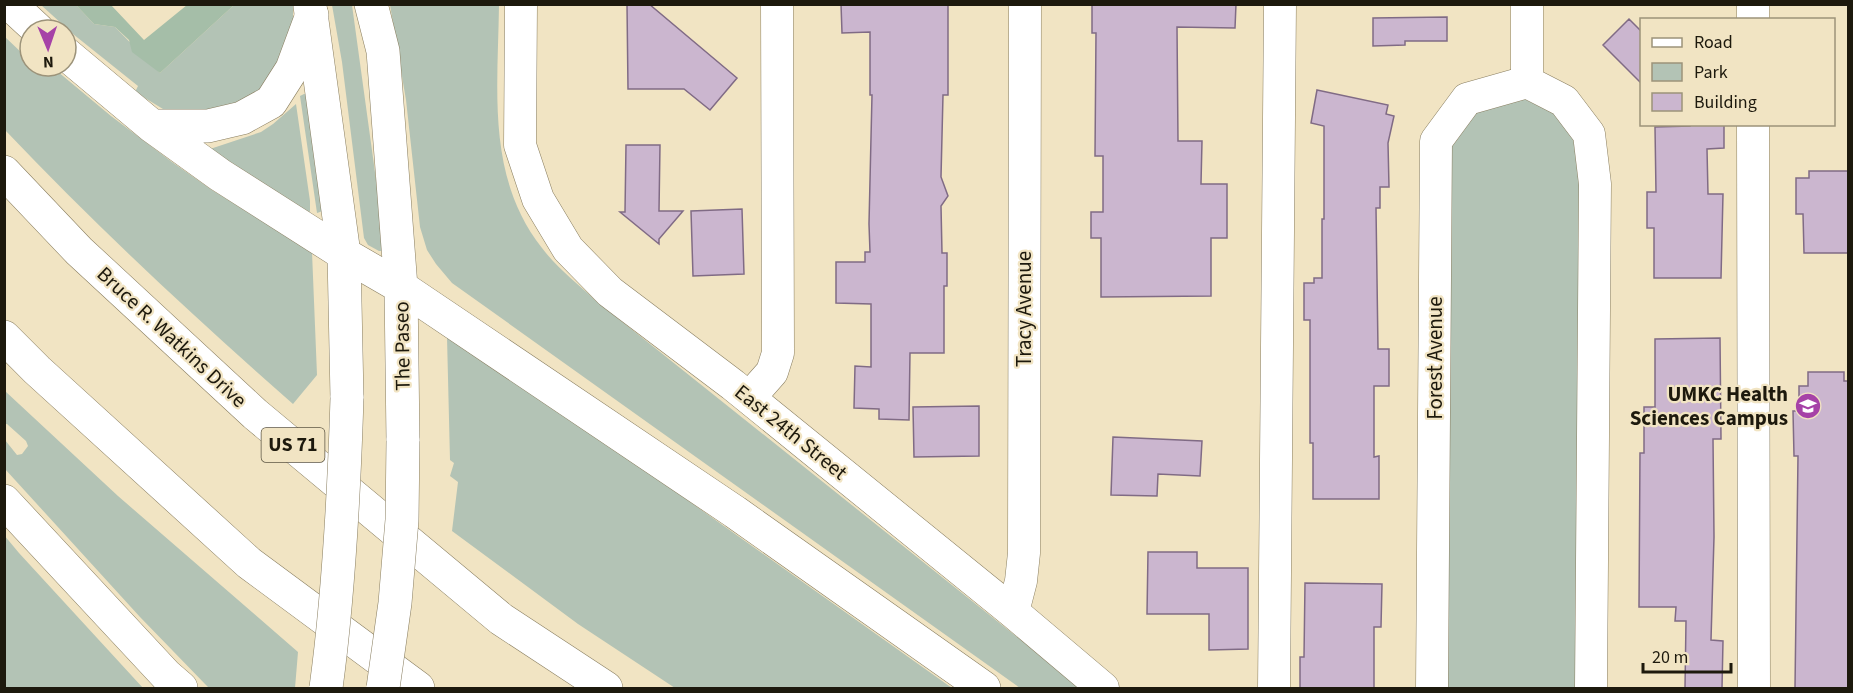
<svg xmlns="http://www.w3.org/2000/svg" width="1853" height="693" viewBox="0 0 1853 693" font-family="'Source Sans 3',sans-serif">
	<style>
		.green { fill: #b3c3b5 }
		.forest { fill: #a5bea8 }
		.building { fill: #cbb6cf; stroke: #806b85; stroke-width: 1.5 }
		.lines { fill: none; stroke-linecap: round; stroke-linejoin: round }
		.minor-casing { stroke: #897e60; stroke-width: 33 }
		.major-casing { stroke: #897e60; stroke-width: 34 }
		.highway-casing { stroke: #897e60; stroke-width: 34 }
		.minor { stroke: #fff; stroke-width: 32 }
		.major { stroke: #fff; stroke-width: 33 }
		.highway { stroke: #fff; stroke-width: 33 }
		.major-bridge-casing { stroke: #897e60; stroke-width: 34; stroke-linecap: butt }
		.major-bridge { stroke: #fff; stroke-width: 33 }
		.labels { text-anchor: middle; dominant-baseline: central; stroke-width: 4.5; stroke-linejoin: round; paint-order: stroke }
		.shield { fill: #f1e4c3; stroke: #5d5644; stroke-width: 1.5 }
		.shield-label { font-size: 20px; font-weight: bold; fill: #1d190d }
		.street-label { font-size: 21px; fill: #1d190d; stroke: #f1e4c3 }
		.poi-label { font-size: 21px; font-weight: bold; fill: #1d190d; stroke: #f1e4c3; text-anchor: end }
	</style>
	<rect width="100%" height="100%" fill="#f1e4c3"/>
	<path class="green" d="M 41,5 L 76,5 L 94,24 L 115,27 L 160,73 L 234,5 L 293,5 L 293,28 L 280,71 L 244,105 L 176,114 L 163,109 L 135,92 L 138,86 L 73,34 Z
		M 332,5 L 352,5 L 385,245 L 382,251 L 379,251 L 368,245 L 364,238 L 342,62 Z
		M 390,5 L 499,5 C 498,89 486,177 542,248 C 557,268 577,283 595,300 L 1081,688 L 1020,688 L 452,283 L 436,264 L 427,250 L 420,227 L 406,100 Z
		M 4,36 L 24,55 L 30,59 L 30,66 L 51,66 L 111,116 L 172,162 L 212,190 L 312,252 L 317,375 L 293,404 C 193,316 96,226 5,130 Z
		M 1526,93 L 1551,102 L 1581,136 L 1580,688 L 1441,688 L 1443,159 L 1472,108 Z
		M 304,94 L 306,94 L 323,211 L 317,213 L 300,96 Z
		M 296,104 L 310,201 L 310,212 L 300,209 L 210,149 L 261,132 L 273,124 Z
		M 447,337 L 617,450 L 952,688 L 675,688 L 578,624 L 452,531 L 458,482 L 450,476 L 454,463 L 450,460 Z
		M 5,391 L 118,496 L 298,652 L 295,688 L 209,688 L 205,684 L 140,617 L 5,469 L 5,440 L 17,455 L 22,454 L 28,446 L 26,441 L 7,424 L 5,424 Z
		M 4,535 L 19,553 L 143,688 L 5,688 Z"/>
	<path class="forest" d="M 76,5 L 111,5 L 144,40 L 187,5 L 234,5 L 160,73 L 132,52 L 129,40 L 115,27 L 94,24 Z"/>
	<path class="building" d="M 627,4 L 649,4 L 737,78 L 710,110 L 684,89 L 628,89 Z
		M 841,4 L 948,4 L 948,95 L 943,95 L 941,177 L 948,196 L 941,206 L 942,253 L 947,253 L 947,286 L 944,286 L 944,353 L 910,353 L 909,420 L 879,419 L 879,409 L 854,408 L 855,366 L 871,367 L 871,304 L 836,303 L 836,262 L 865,262 L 865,252 L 870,252 L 869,224 L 872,95 L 870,95 L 870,32 L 842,33 Z
		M 1092,4 L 1236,4 L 1235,28 L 1177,27 L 1178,141 L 1202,141 L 1201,184 L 1227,184 L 1227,238 L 1211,238 L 1211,296 L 1101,297 L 1101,238 L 1091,238 L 1091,212 L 1103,212 L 1103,156 L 1095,156 L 1096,33 L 1092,33 Z
		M 1447,17 L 1447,41 L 1405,41 L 1405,45 L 1373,46 L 1373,18 Z
		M 1629,19 L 1641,31 L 1641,83 L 1603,45 Z
		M 1317,90 L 1388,105 L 1386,114 L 1394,116 L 1388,143 L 1389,187 L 1380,187 L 1380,208 L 1376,208 L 1378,349 L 1389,349 L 1389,386 L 1374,386 L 1374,457 L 1379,456 L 1379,499 L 1313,499 L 1313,443 L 1310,443 L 1310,320 L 1304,320 L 1304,283 L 1314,283 L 1314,278 L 1322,278 L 1322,219 L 1324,219 L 1324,126 L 1311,123 Z
		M 1690,124 L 1724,124 L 1724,148 L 1707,149 L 1708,194 L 1723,194 L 1721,278 L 1654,278 L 1654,228 L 1647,228 L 1647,192 L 1656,192 L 1655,127 L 1690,126 Z
		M 626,145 L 660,145 L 659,211 L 683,211 L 659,239 L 659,244 L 620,212 L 625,212 Z
		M 1809,171 L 1848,171 L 1848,253 L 1804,253 L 1803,214 L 1796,214 L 1796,178 L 1809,178 Z
		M 742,209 L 744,274 L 693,276 L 691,211 Z
		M 1720,338 L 1721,439 L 1713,439 L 1714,537 L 1711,640 L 1723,641 L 1722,688 L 1685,688 L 1686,621 L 1675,621 L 1676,607 L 1639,607 L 1640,453 L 1644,453 L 1644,407 L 1655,407 L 1655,339 Z
		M 1808,372 L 1844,372 L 1844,381 L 1848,381 L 1848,688 L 1795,688 L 1798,456 L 1794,456 L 1793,411 L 1799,411 L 1799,386 L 1808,386 Z
		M 979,406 L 979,456 L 914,457 L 913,407 Z
		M 1113,437 L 1202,441 L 1200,476 L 1158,474 L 1157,496 L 1111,495 Z
		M 1148,552 L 1197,552 L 1197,568 L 1248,568 L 1248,649 L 1209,650 L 1209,614 L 1147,614 Z
		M 1305,583 L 1382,584 L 1381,627 L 1374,627 L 1374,688 L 1300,688 L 1300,657 L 1304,657 Z"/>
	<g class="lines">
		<g class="minor-casing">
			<path id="minor" d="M 521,4 L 520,145 L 538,199 L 568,249 L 610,292 L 733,385 L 1013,612 L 1103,688
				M 1753,4 L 1753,20
				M 1527,82 L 1527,4
				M 1753,124 L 1754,688
				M 749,398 L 772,372 L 778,353 L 777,4
				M 1013,612 L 1021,581 L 1024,553 L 1025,4
				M 1274,688 L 1280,4
				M 1432,688 L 1436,141 L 1467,99 L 1527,82 L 1564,101 L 1589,134 L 1595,184 L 1591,688"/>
		</g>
		<g class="major-casing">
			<path id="major" d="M 371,4 L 383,51 L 401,287 L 403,441
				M 310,6 L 344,254 L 347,398
				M 344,254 L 401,287 L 735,512 L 984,688"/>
		</g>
		<g class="highway-casing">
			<path id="highway" d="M 10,4 L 38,30
				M 66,54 L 152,126 L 220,175 L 344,254
				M 152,126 L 208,126 L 242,118 L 271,102 L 292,69 L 312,15
				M 4,172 L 79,251 L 255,414 L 501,619 L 606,688
				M 4,337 L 37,370 L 249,563 L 418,688
				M 4,501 L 166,675 L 181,688"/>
		</g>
		<use href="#minor" class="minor"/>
		<use href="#major" class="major"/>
		<use href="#highway" class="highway"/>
		<g class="major-bridge-casing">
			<path id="major-bridge" d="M 326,688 C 339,592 344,495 347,398
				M 383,688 L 395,603 L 402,520 L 403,441"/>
		</g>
		<use href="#major-bridge" class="major-bridge"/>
	</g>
	<defs>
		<g id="university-disc" transform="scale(1.35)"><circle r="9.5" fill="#a642a7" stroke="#f1e4c3"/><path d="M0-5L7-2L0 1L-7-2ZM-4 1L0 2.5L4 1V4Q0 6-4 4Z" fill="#fff"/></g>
	</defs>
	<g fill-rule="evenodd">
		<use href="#university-disc" x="1808" y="406"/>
	</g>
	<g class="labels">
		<rect class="shield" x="261.5" y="428" width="63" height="34" rx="4.5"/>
		<g class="shield-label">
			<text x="293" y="445">US 71</text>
		</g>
		<g class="street-label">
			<text transform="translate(1024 309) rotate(-90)">Tracy Avenue</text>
			<text transform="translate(172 337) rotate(43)">Bruce R. Watkins Drive</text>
			<text transform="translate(402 346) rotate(-91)">The Paseo</text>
			<text transform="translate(1435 358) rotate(-90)">Forest Avenue</text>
			<text transform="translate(791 432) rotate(39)">East 24th Street</text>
		</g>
		<g class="poi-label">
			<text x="1788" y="394">UMKC Health<tspan x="1788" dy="24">Sciences Campus</tspan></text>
		</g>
	</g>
	<rect width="1853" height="693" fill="none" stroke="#1d190d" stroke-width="12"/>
	<rect x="1640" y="18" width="195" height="108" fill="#f1e4c3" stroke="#9c937a" stroke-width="1.5"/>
	<rect x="1652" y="38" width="30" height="9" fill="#ffffff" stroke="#9c937a" stroke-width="1.5"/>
	<text x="1694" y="48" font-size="18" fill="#1d190d">Road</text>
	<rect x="1652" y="63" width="30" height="18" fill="#b3c3b5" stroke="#9c937a" stroke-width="1.5"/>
	<text x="1694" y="78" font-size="18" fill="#1d190d">Park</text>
	<rect x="1652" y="93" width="30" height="18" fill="#cbb6cf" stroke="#9c937a" stroke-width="1.5"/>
	<text x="1694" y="108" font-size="18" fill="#1d190d">Building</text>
	<g transform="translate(48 48) rotate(178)"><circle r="28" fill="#f1e4c3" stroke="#9c937a" stroke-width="1.5"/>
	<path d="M0-4.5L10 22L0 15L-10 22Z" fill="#a642a7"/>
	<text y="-9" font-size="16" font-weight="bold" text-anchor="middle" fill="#1d190d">N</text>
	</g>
	<path d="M1643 663v9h88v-9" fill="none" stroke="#1d190d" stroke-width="3"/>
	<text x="1652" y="663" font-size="18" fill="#1d190d" stroke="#f1e4c3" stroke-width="4.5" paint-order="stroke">20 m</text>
</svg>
